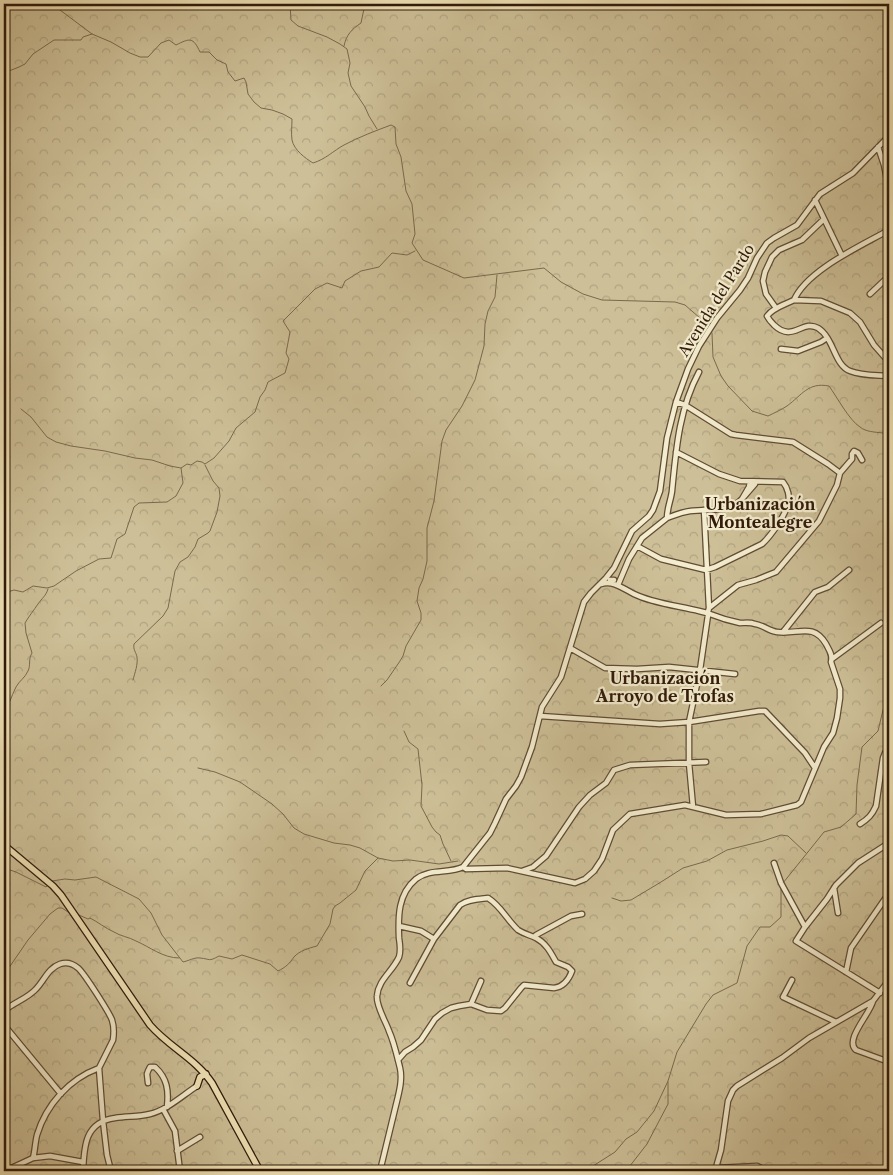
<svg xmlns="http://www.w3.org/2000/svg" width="893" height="1175" viewBox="0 0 893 1175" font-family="'Libre Caslon Text',serif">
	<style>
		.forest { fill: url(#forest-crowns); stroke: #7f6c50 }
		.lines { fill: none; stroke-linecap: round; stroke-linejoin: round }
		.stream { stroke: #7b694d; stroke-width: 1 }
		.minor-casing { stroke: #604c34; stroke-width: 7 }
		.major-casing { stroke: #311a0a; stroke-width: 8 }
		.minor { stroke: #f3ecce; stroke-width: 4.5 }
		.major { stroke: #ede1b4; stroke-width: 5.5 }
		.labels { text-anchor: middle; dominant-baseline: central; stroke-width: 4.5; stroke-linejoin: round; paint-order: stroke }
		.street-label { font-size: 15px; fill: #311a0a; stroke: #f3ecce }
		.neighbourhood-label { font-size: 16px; font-weight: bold; fill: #311a0a; stroke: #f3ecce }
	</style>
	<defs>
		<pattern id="forest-crowns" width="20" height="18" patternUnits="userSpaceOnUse" patternTransform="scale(1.25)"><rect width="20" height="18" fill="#cdbf97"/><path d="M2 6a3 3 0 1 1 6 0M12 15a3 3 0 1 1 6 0" fill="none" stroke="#b0a481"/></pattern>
	</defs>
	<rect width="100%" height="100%" fill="#ede1b4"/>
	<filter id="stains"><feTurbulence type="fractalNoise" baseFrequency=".004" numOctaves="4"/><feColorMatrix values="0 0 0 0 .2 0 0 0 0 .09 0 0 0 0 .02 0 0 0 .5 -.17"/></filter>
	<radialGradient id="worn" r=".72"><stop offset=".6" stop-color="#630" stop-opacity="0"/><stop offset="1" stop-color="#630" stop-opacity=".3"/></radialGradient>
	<path class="forest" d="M 4,4 L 889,4 L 889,1171 L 4,1171 Z"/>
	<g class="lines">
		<path class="stream" d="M 52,4 L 92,34 L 111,42 L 130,53 L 140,57 L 148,57 L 161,43 L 169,40 L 176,45 C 190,38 193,37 200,52 L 209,52 L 217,60 L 226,64 L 228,72 L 235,81 L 244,78 L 246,82 L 248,94 L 254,102 L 261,108 L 272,110 L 283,114 L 292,119 C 292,126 291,133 292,140 C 294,150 305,158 313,163 C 326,159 333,151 344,145 C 359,137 375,131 391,125 L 395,127 L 396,144 L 401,157 L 406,191 L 412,204 L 415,234 L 412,243 L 423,260 L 464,278 L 544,268 L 561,282 L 583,294 L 602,300 L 675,302 L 685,305 L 708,325
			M 290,4 L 291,20 L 298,26 L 327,37 L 340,44 L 347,49 L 350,63 L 348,73 L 351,86 L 365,107 L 369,116 L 377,129
			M 884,4 L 889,11
			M 344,46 C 346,35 352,29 361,23 L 365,4
			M 4,73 L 19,67 L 25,64 L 33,54 L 54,40 L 81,40 L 83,37 L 92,34
			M 712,333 L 713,357 L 721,376 L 728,386 L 752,411 L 768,416 C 774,413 781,410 787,406 C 802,395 808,382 829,386 C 837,397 849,420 860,427 C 866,432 875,432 883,433 L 889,440
			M 21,409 L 31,417 L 47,437 L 56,442 L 71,446 L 105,451 L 135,458 L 152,460 L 170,466 L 181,468
			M 4,593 L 14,590 L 23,592 L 33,586 L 47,588 L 54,586 L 76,571 L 99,559 L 111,558 L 117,539 L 125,534 L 134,507 L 139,503 L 167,502 L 176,496 L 183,483 L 181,468 L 187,464 L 191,465 L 197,461 L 202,462 L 205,464 L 214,458 L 229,441 L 236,428 L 255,412 L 260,397 L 265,390 L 268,382 L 285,373 L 289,359 L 286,353 L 290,332 L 283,321 L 315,289 L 327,283 L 342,288 L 345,281 L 361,271 L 379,267 L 392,253 L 407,255 L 415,251
			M 133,680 C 135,672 138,665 137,657 C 136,652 133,650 134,644 L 163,616 L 168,608 L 175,571 L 180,562 L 188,557 L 195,547 L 198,539 L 208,533 L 210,531 L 217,512 L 220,496 L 219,488 L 213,481 L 205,465
			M 381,686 L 387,680 L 400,661 L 403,656 L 406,646 L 421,620 L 421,613 L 417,601 L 419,588 L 423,579 L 427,561 L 427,528 L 434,501 L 442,441 L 446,430 L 462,406 L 475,380 L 484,346 L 485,324 L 488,311 L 495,297 L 497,275
			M 4,717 C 8,707 11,697 16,687 C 19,681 25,678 28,671 C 31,665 28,659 32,653 L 26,633 L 25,623 C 29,616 34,610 38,604 C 42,598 46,596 48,589
			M 404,731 L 409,742 L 418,749 L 422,785 L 421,806 L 432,827 L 436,832 L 440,835 L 443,844 L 451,861
			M 198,768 L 215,772 L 240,782 L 272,804 L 283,814 L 294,828 L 304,834 L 334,843 L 350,845 L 360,848 L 378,858 L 393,861 L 410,860 L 439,864 L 458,861
			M 4,868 L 16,872 L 46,887 L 48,885
			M 52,881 L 65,879 L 75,880 L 96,877 L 139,899 L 151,913 L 162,935 L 183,962 C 188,961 195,957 200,958 C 211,959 208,962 219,956 L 232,959 L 242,955 L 270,964 L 278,971 C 286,967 289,964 294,957 C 299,951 309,948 317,946 L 330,924 L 333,909 L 335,906 L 340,903 L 356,890 L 365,871 L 378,858
			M 783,883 L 824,832 L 841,827 L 856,814 L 857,785 L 862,747 L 878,731 L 883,710 L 889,700
			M 612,898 L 621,901 L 631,900 L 661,882 L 683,868 L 707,861 L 727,850 L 763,841 L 781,835 L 788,836 L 806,853
			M 79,915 L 88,919 L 90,918 C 98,922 105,928 114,932 C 120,936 129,937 136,941 C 150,947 163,958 179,958
			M 4,975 L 28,940 L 50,914 L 58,908 L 62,908 L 71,914
			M 569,1171 L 593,1166 L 615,1152 L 626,1139 L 637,1132 L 654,1111 L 668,1081 L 677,1052 L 706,1004 L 713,995 L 737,983 L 747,946 L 760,927 L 770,927 L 781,917 L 781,889
			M 626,1171 L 647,1144 L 668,1104 L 668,1082"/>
		<g class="minor-casing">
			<path id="minor" d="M 878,147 L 884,165 L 889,190
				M 815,200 L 842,256
				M 889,230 C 861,246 807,270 794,300 C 784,305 773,308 767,316 C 769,320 771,322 774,325 C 793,343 802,319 818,328 C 834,338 834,365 850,371 C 862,376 877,375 889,376
				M 870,294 L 889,276
				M 794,300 L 821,301 L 850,313 L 860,322 L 874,345 L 889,362
				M 776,308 L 766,294 L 763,281 L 765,272 L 772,257 L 779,250 L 802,240 L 824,219
				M 781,349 L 798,351 L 821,342 L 827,338
				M 676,402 L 685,405 L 731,434 L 736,435 L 793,442 L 828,464 L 840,473 L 837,485 L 819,521 L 776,572 L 756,580 L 738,585 L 709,608 L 708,612
				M 840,473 L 852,459 L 852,454 L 854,451 L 858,453 L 862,460
				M 750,482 L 749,487 L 742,499 L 755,484 L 755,482
				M 704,510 L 709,608
				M 667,518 C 675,515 682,512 690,511 C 709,508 728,514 742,499
				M 637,546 L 661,559 L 706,570 L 715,567 L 762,544 C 770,537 785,516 788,504 C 790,497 788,488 783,482 L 740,481 L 719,474 L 676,452
				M 610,580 L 614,580
				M 618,585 L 629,559 L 642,538 L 667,518 C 667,508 671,500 672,491 C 676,450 679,409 699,372
				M 783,632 L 815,592 L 828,587 L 849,570
				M 570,648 L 605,668 L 637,669 L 669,667 L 735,674
				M 832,659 L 881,623
				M 540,716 L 660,724 L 689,722 L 759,711 L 765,711 L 805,753 L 815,768
				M 693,807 L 689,763 L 689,722 L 700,670 L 708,615
				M 860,824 C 868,819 872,815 876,806 L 883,758 L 885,753 L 889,747
				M 774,863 L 781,883 L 805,927
				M 463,867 L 466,869 L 507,868 L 575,883 L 585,879 L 594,871 L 602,859 L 613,830 L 630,814 L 685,805 L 726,815 L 761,814 L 797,805 L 801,802 L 824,747 L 833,733 L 837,718 L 840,698 L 840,689 L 831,662 C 833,655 829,650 826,644 C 813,622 798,635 777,632 C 769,631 763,625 755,624 C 750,622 745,623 740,623 C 730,621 720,618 710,614 L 708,615 L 707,613 L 699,611 C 679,606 652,603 634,594 C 624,589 613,580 601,584
				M 522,871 L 533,867 L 546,856 L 579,807 L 590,795 L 606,783 L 614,770 L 630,765 L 706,762
				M 834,888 L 838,913
				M 399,926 L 421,931 L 434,939
				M 534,937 L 536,935 L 571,916 L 582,914
				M 846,972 L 851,948 L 889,893
				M 792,980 L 783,997 L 836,1022
				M 880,993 L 796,941 L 805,927 L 827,899 L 836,885 L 858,863 L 889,843
				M 873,1001 C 870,1014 844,1040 856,1050 L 889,1062
				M 471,1004 L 481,981
				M 4,1011 C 14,1002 27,999 36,989 C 44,981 48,968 60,964 C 66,962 73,964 78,968 C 84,973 109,1012 112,1020 C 114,1026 114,1033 113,1040 L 99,1068 L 103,1121 L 107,1155 L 111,1171
				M 4,1025 L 61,1094
				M 398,1060 L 405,1052 L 413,1047 L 421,1040 L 435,1019 L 442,1013 L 451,1008 L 459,1006 L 471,1004 L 487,1010 L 501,1011 L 505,1008 L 521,988 L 524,985 L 554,988 C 563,987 569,979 572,971 L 568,967 L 556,962 C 551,953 546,943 536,938 C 530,935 524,934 518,930 C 507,920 501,906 488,898 C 479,899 468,899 460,905 L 434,939 L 410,983
				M 148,1083 L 147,1074 L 148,1071 L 150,1067 L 155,1067 C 167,1078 169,1090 167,1107
				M 163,1109 L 175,1131 L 180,1171
				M 177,1151 L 200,1137
				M 33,1158 C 35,1151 35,1143 37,1135 C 46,1105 69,1079 99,1068
				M 716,1168 L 757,1166 L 761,1168 L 766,1171
				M 5,1171 L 33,1158 L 50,1156 L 83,1162
				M 83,1171 C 84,1146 85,1122 115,1118 C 127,1116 139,1117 150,1114 C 167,1110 183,1095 197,1086
				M 380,1171 C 385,1150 390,1130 395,1109 C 398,1096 403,1081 400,1068 C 397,1056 394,1042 389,1031 C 386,1022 376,1006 377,996 C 378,980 393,971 399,957 C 401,951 400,944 399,938 C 398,916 398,894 416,879 C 430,868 449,874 463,867 L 490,833 L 495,823 L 506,799 L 516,786 L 521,777 L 532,747 L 542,707 L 561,677 L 584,602 L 591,593 L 606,578 L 614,568 L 632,531 L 649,516 L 653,510 L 660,491 L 667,438 L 676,402 L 688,369 L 699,346 L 717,318 L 740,290 L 748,278 L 757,258 L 767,243 L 774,238 L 797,225 L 820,194 L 853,173 L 889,136
				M 715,1171 L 721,1150 L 728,1101 L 733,1090 L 737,1086 L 782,1058 L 809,1038 L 873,1001 L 889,980"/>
		</g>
		<g class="major-casing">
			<path id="major" d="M 4,845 L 53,886 L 61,895 L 150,1025 C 169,1047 196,1059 212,1083 L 260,1171
				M 197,1086 L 200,1077 L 206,1074"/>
		</g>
		<use href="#minor" class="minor"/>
		<use href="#major" class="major"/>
	</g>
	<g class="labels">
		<g class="street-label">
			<text transform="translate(716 300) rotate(-58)">Avenida del Pardo</text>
		</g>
		<g class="neighbourhood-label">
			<text x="760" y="504">Urbanización<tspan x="760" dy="18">Montealegre</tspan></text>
			<text x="665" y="678">Urbanización<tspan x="665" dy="18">Arroyo de Trofas</tspan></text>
		</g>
	</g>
	<rect width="893" height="1175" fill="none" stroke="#ede1b4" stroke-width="20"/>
	<rect x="5" y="5" width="883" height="1165" fill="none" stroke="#311a0a" stroke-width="2.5"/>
	<rect x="10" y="10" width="873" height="1155" fill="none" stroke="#311a0a"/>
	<rect width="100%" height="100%" filter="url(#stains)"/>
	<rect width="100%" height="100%" fill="url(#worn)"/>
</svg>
